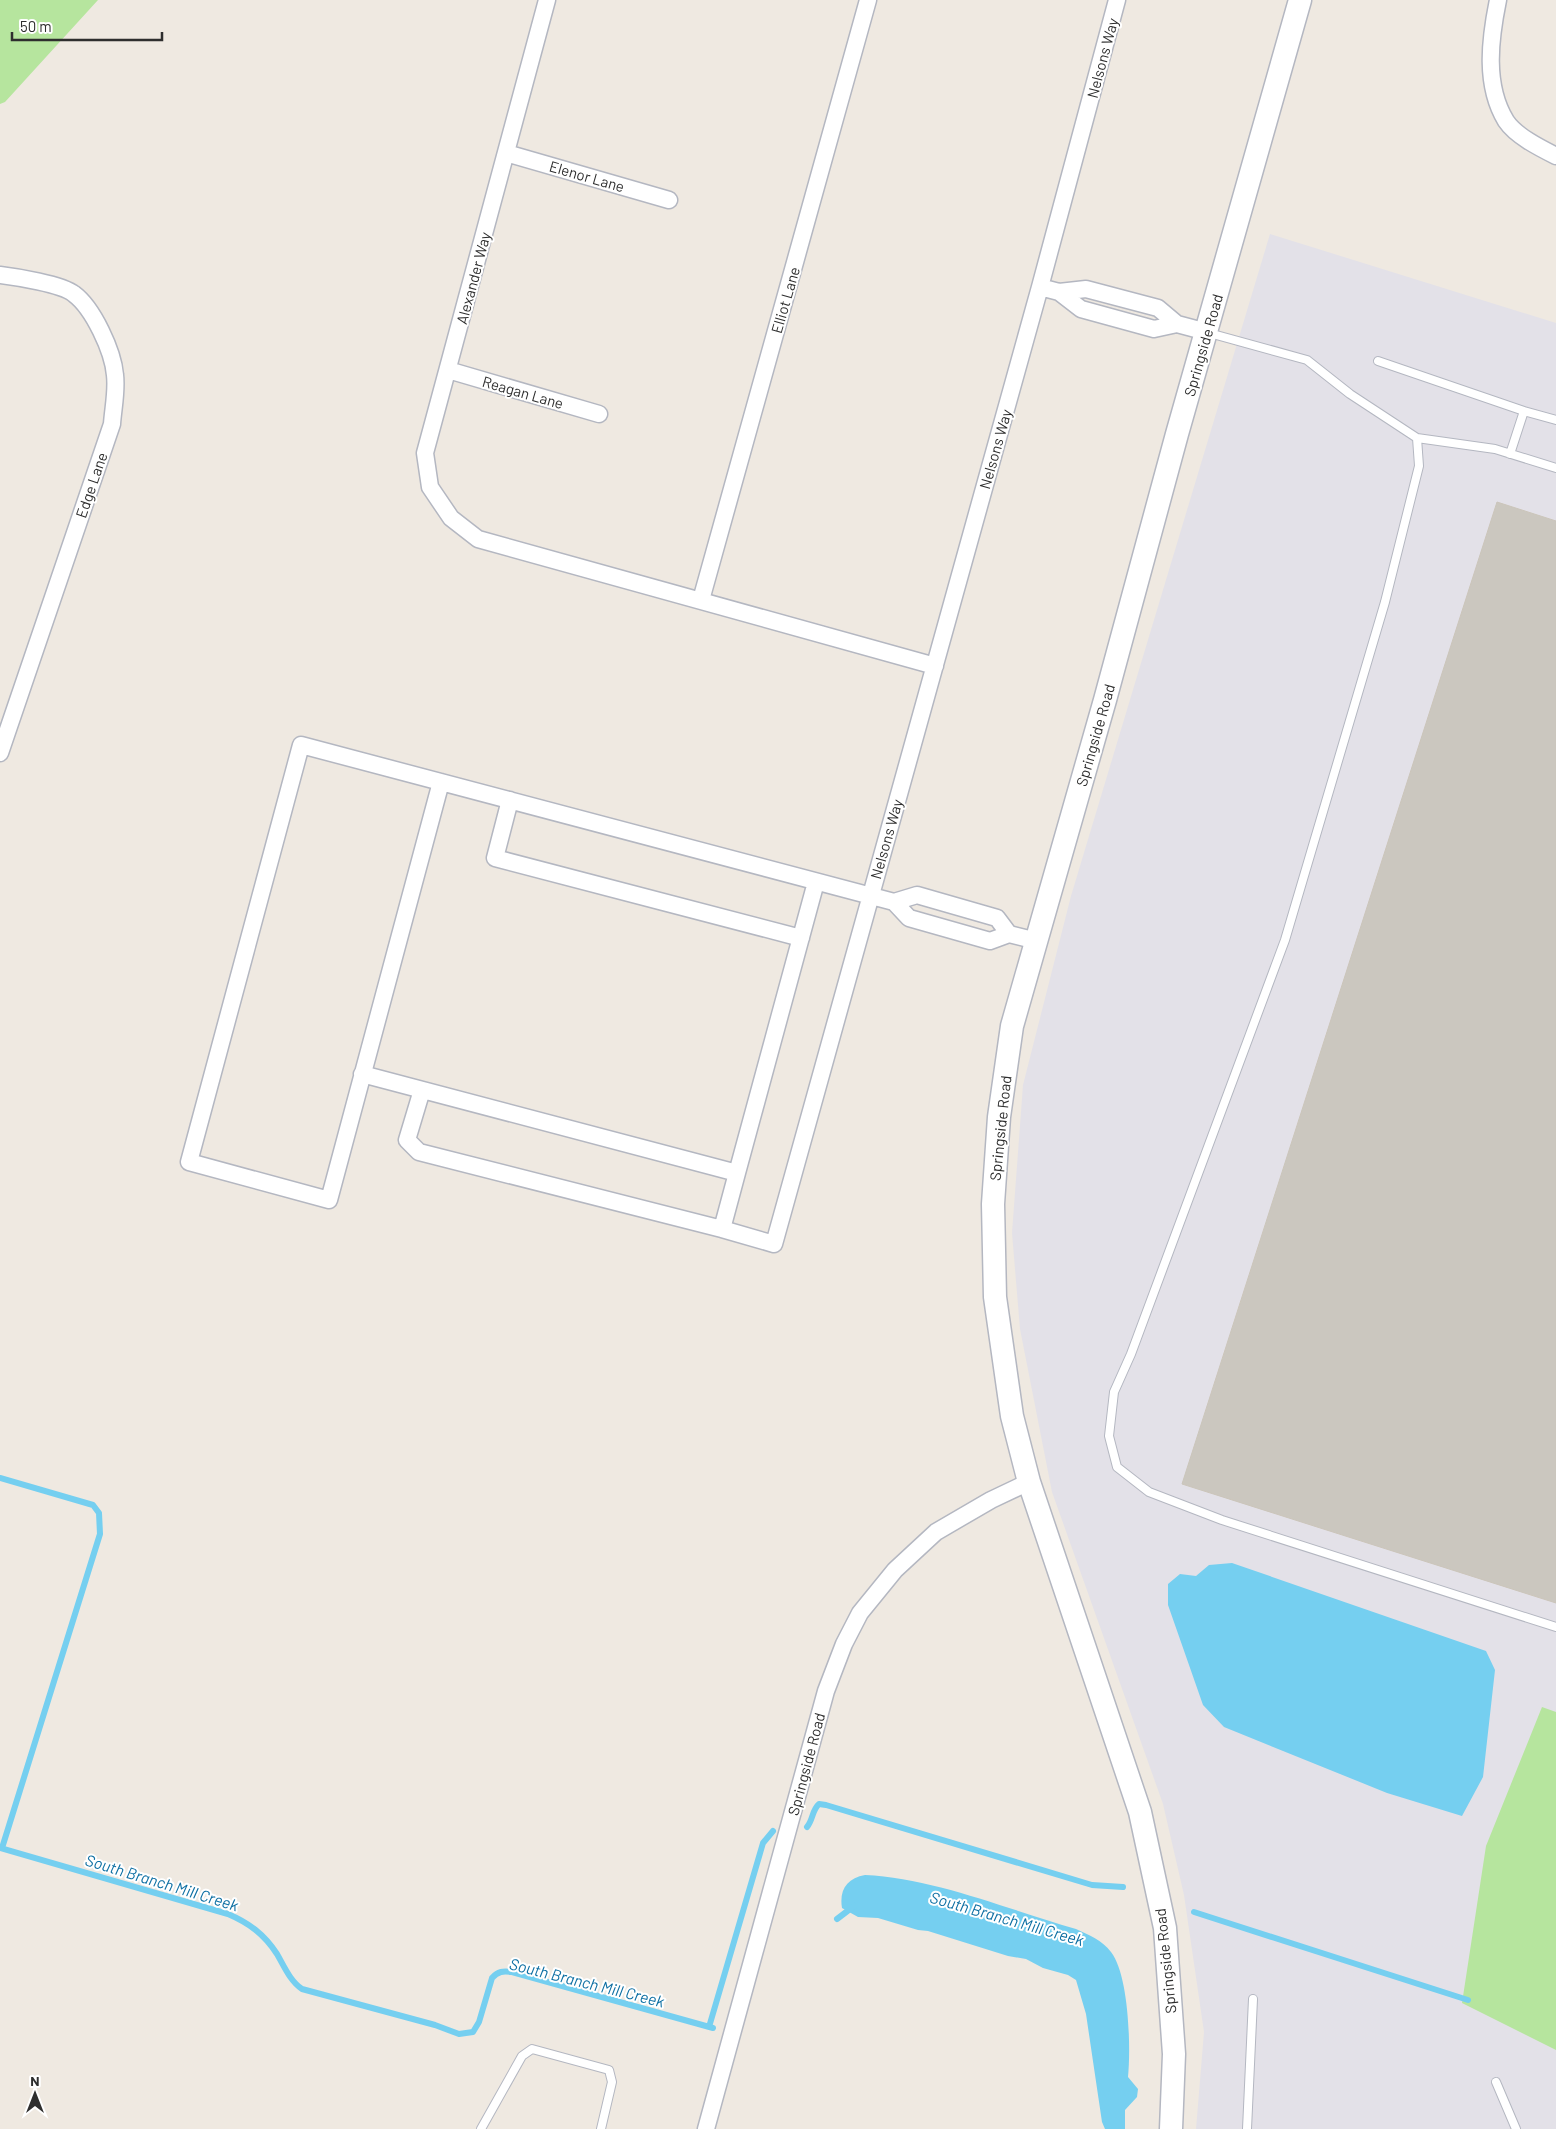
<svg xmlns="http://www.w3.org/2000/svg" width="1556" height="2129" viewBox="0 0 1556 2129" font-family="Barlow,sans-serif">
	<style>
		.industrial { fill: #e3e1e8 }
		.green { fill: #b6e59e }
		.water { fill: #75cff0 }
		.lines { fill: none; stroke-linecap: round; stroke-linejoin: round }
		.stream { stroke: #75cff0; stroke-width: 6 }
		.building { fill: #cbc7bf; stroke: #cbc5ba }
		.lane-casing { stroke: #b4b7c1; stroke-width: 10 }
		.street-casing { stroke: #b4b7c1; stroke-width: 19 }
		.secondary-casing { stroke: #b4b7c1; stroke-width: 25 }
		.lane { stroke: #fff; stroke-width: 8 }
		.street { stroke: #fff; stroke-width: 16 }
		.secondary { stroke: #fff; stroke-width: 22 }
		.labels { text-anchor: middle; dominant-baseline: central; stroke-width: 4; stroke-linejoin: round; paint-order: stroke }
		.street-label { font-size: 15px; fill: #2e2e2e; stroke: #fff }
		.water-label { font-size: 16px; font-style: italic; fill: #0d6fa3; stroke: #fff }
	</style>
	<rect width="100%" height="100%" fill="#efe9e1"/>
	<path class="industrial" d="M 1270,234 L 1556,323 L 1556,2129 L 1196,2129 L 1204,2032 L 1184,1895 L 1163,1804 L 1052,1492 L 1020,1329 L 1012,1233 L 1023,1085 L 1071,896 Z"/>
	<path class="green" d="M 0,0 L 98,0 L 5,102 L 0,104 Z
		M 1542,1707 L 1556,1712 L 1556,2050 L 1462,2003 L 1486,1846 Z"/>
	<path class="water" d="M 1232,1563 L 1486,1651 L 1495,1670 L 1483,1777 L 1462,1816 L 1387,1793 L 1224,1727 L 1203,1705 L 1168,1605 L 1168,1584 L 1180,1574 L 1196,1576 L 1209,1565 Z
		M 865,1875 C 934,1878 1009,1910 1076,1929 C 1089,1935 1102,1940 1111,1952 C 1129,1975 1131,2048 1128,2077 L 1138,2089 L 1137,2097 L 1125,2110 L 1125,2129 L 1105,2129 L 1102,2122 L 1086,2014 L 1076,1980 L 1068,1975 L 1043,1968 L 1026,1959 L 1008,1956 L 928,1931 L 918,1930 L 878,1918 L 858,1917 L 842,1908 C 839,1890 847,1878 865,1875 Z"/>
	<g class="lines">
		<path class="stream" d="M 0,1478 L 93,1505 L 99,1513 L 100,1534 L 2,1848
			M 807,1827 C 813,1820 812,1810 819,1804 L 826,1805 L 1092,1885 L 1123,1887
			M 0,1848 L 228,1914 C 249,1923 264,1934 277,1954 C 284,1966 290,1981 302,1989 L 435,2025 L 459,2034 L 473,2032 L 479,2022 L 492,1978 C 498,1971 503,1971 512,1972 L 713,2028
			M 1194,1912 L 1468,2000
			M 837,1919 L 854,1906
			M 709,2027 L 763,1843 L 773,1831"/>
	</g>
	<path class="building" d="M 1497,502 L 1556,521 L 1556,1603 L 1182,1484 Z"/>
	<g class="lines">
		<g class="lane-casing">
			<path id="lane" d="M 1209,333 L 1307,360 L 1350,394 L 1417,438 L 1495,449 L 1556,468
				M 1378,361 L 1524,411
				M 1417,438 L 1419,466 L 1385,602 L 1285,940 L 1131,1354 L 1114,1392 L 1109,1436 L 1117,1467 L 1149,1492 L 1222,1520 L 1556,1627
				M 1510,454 L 1524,411 L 1556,420
				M 1496,2082 L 1516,2129
				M 481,2129 L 522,2056 L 532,2049 L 609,2070 L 612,2082 L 601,2129
				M 1247,2129 L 1253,1999"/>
		</g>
		<g class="street-casing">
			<path id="street" d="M 547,0 L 425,453 L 430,487 L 451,518 L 478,539 L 935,666
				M 1498,0 C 1490,39 1484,85 1506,121 C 1516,136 1540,148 1556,156
				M 506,153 L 669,200
				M 0,275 C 16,277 62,284 74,294 C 93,308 113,351 115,375 C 117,391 113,409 112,424 L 0,753
				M 1040,287 L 1059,292 L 1086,289 L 1158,308 L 1177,324 L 1207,332
				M 1059,292 L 1081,309 L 1154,329 L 1177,324
				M 448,370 L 599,414
				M 701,600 L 868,0
				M 441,782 L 329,1200 L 189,1162 L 301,745 L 894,902 L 909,918 L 990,941 L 1009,934 L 1037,941
				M 510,800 L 495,858 L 801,938
				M 894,902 L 917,895 L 997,918 L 1009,934
				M 362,1074 L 737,1173 L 722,1229 L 419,1152 L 407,1140 L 422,1090
				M 737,1173 L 816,882
				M 722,1229 L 774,1244 L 1040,287 L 1117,0
				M 706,2129 L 826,1691 L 844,1644 L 860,1613 L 895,1570 L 936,1532 L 991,1500 L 1029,1482"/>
		</g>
		<g class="secondary-casing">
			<path id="secondary" d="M 1171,2129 L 1174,2054 L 1165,1928 L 1140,1812 L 1029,1482 L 1012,1416 L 995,1297 L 993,1204 L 999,1117 L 1012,1026 L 1105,700 L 1177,434 L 1300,0"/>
		</g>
		<use href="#lane" class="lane"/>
		<use href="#street" class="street"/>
		<use href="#secondary" class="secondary"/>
	</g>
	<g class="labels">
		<g class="street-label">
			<text transform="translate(1102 58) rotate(-75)">Nelsons Way</text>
			<text transform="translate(587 176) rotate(16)">Elenor Lane</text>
			<text transform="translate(473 278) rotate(-75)">Alexander Way</text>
			<text transform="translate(785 300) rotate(-74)">Elliot Lane</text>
			<text transform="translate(1203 345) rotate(-74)">Springside Road</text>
			<text transform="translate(523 392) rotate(16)">Reagan Lane</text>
			<text transform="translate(995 449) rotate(-74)">Nelsons Way</text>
			<text transform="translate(91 485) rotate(-71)">Edge Lane</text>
			<text transform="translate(1095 735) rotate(-74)">Springside Road</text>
			<text transform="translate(886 839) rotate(-74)">Nelsons Way</text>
			<text transform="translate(1000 1128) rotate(-84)">Springside Road</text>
			<text transform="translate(806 1764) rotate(-75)">Springside Road</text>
			<text transform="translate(1165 1961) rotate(-96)">Springside Road</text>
		</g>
		<g class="water-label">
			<text transform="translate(162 1882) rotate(17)">South Branch Mill Creek</text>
			<text transform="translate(1007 1918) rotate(16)">South Branch Mill Creek</text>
			<text transform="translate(587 1982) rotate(14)">South Branch Mill Creek</text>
		</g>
	</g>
	<g transform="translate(35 2094)" stroke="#ffffff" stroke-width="4" paint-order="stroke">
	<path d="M0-4L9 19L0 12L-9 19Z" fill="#2e2e2e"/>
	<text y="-8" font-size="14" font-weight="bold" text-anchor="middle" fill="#2e2e2e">N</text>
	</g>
	<path d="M12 32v8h150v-8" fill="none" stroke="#2e2e2e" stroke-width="2.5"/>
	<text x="20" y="32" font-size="15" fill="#2e2e2e" stroke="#ffffff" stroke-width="4" paint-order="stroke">50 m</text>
</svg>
